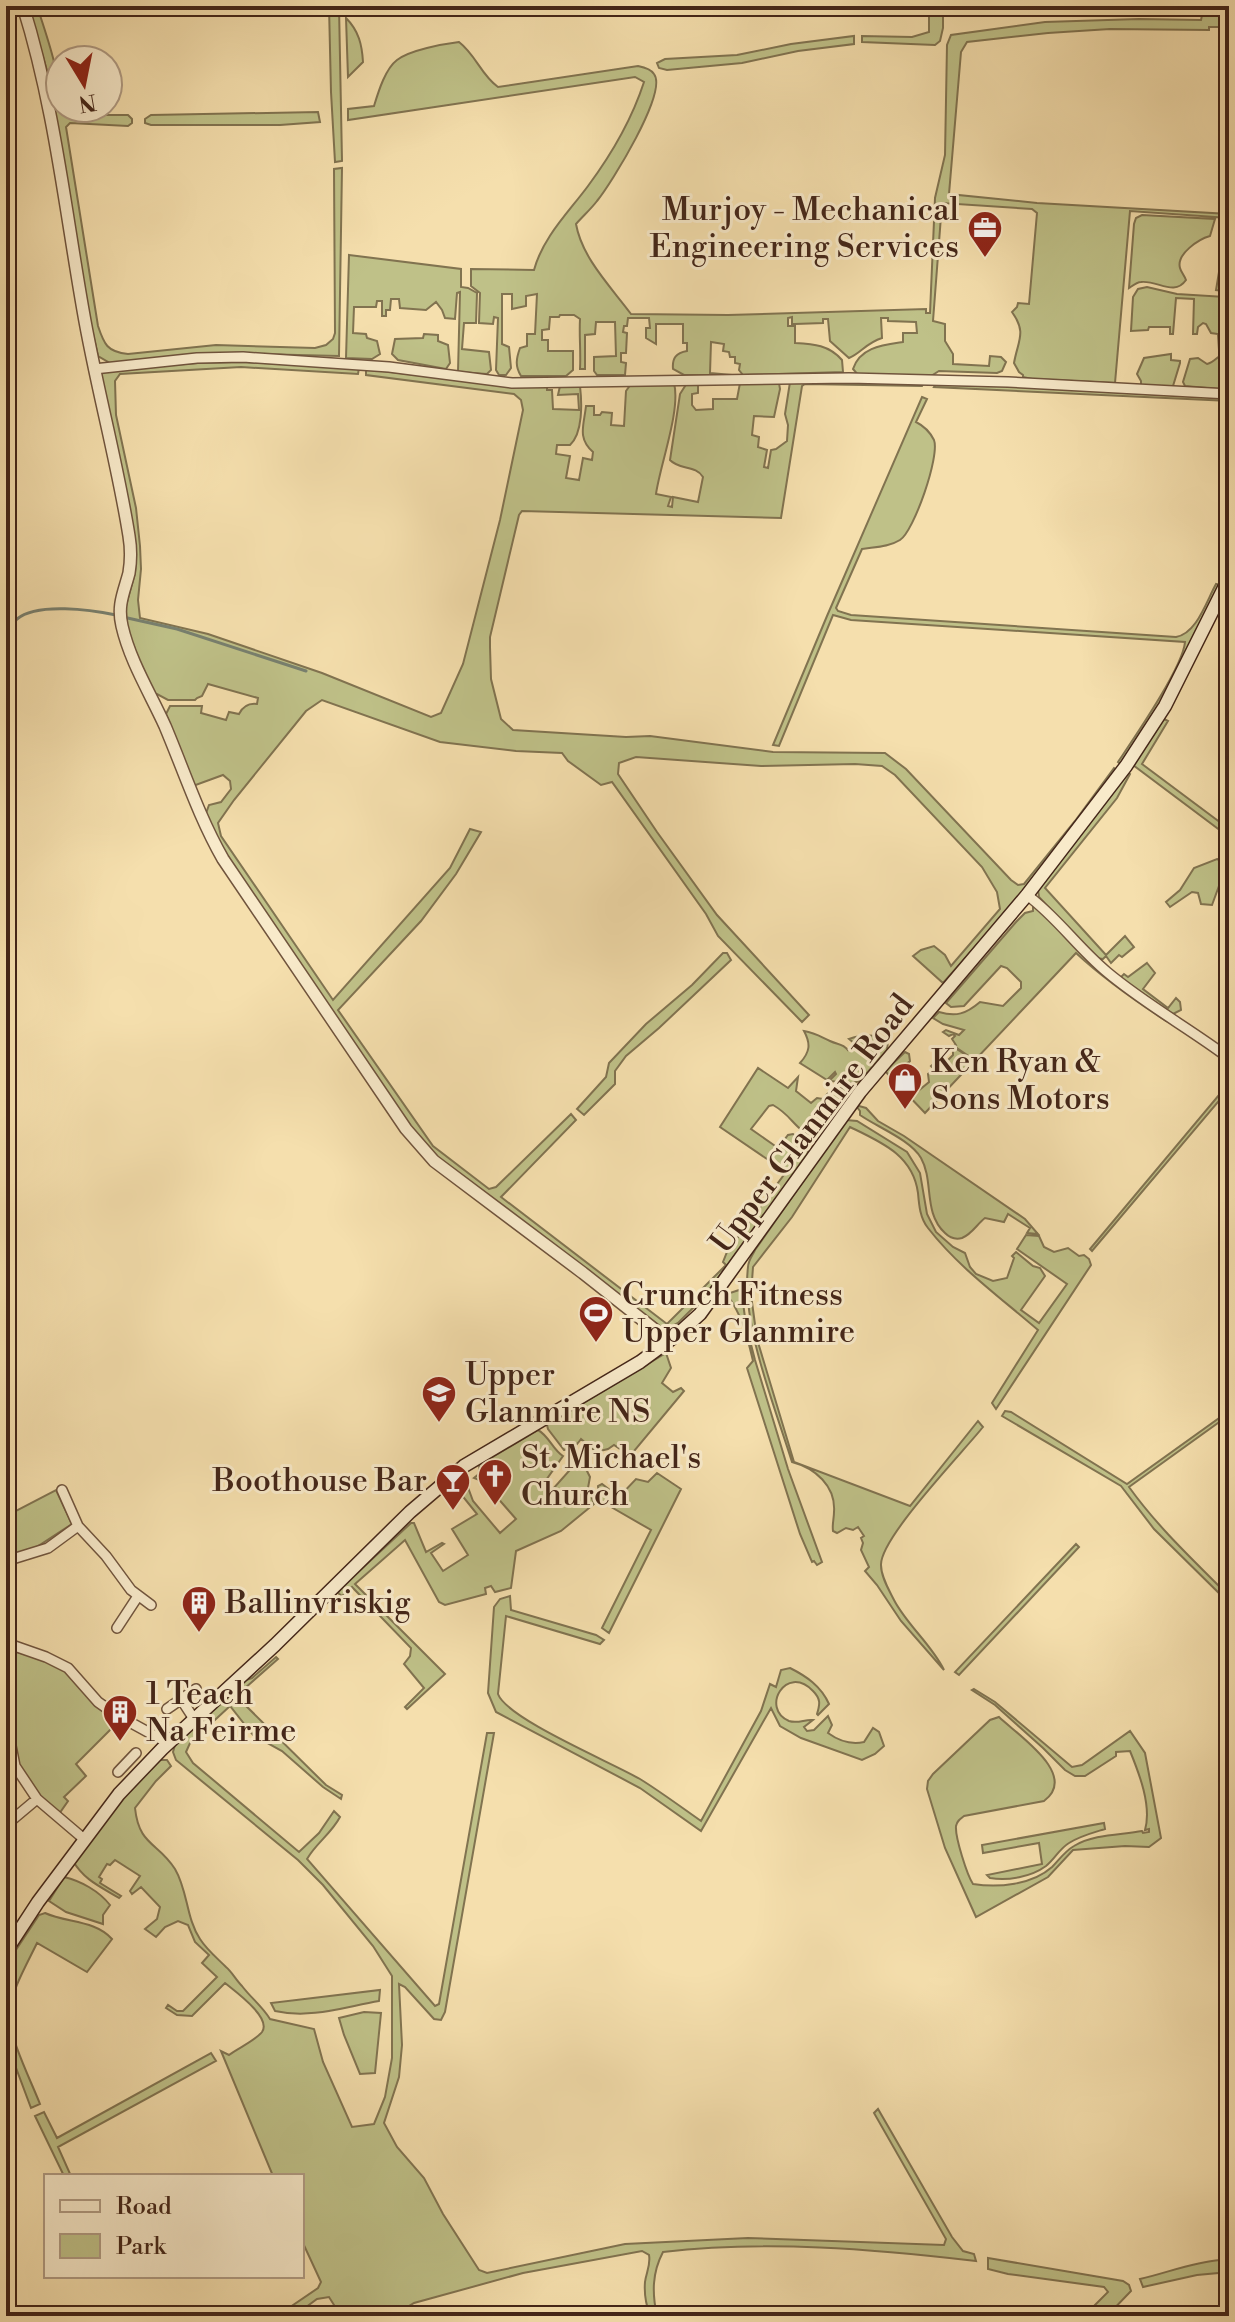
<svg xmlns="http://www.w3.org/2000/svg" width="1235" height="2322" viewBox="0 0 1235 2322" font-family="'Libre Bodoni',serif">
	<style>
		.green { fill: #bfc188; stroke: #817350; stroke-width: 2 }
		.lines { fill: none; stroke-linecap: round; stroke-linejoin: round }
		.stream { stroke: #78806f; stroke-width: 3 }
		.minor-casing { stroke: #70543d; stroke-width: 12 }
		.tertiary-casing { stroke: #70543d; stroke-width: 14 }
		.secondary-casing { stroke: #432518; stroke-width: 15 }
		.minor { stroke: #f8eaca; stroke-width: 9 }
		.tertiary { stroke: #f8eaca; stroke-width: 11 }
		.secondary { stroke: #f8eaca; stroke-width: 12 }
		.labels { text-anchor: middle; dominant-baseline: central; stroke-width: 6; stroke-linejoin: round; paint-order: stroke }
		.poi-label { font-size: 32px; fill: #432518; stroke: #f8eaca; text-anchor: start }
		.street-label { font-size: 32px; fill: #432518; stroke: #f8eaca }
	</style>
	<rect width="100%" height="100%" fill="#f5dfad"/>
	<filter id="stains"><feTurbulence type="fractalNoise" baseFrequency=".0025" numOctaves="4"/><feColorMatrix values="0 0 0 0 .2 0 0 0 0 .09 0 0 0 0 .02 0 0 0 .5 -.17"/></filter>
	<radialGradient id="worn" r=".72"><stop offset=".6" stop-color="#630" stop-opacity="0"/><stop offset="1" stop-color="#630" stop-opacity=".3"/></radialGradient>
	<path class="green" d="M 28,6 L 37,6 C 48,40 60,72 60,108 L 63,108 L 70,115 L 128,115 L 132,119 L 132,123 L 128,126 L 70,123 L 66,127 L 98,326 C 104,344 107,352 128,354 L 216,345 L 315,348 L 326,345 L 333,339 L 335,333 L 334,169 L 342,168 L 339,356 L 258,354 L 110,363 L 98,356 L 88,312 L 48,74 Z
		M 329,6 L 339,6 L 342,161 L 335,162 L 331,92 Z
		M 929,6 L 943,6 L 943,28 L 940,41 L 935,45 L 862,42 L 862,36 L 912,37 L 929,32 Z
		M 1204,6 L 1229,6 L 1229,27 L 1209,27 L 1209,30 L 1110,29 L 1048,33 L 967,42 L 961,52 L 949,194 L 1037,203 L 1229,214 L 1229,218 L 1130,211 L 1115,383 L 1032,379 L 1023,377 L 1023,375 L 1019,372 L 1014,363 C 1018,340 1027,333 1012,312 L 1017,307 L 1018,303 L 1029,304 L 1037,213 L 1032,209 L 942,203 L 933,321 L 945,324 L 945,341 L 953,354 L 953,364 L 989,366 L 990,356 L 1001,357 L 1006,362 L 1002,371 L 997,373 L 939,371 L 931,376 L 859,376 L 853,369 C 860,347 883,345 903,342 L 903,333 L 917,333 L 916,322 L 888,321 L 888,318 L 881,318 L 882,338 C 866,343 861,353 849,358 L 830,341 L 828,319 L 823,319 L 823,323 L 795,324 L 792,324 L 792,317 L 788,318 L 788,326 L 795,326 L 795,343 C 814,344 829,345 842,360 L 843,372 L 743,375 L 739,370 L 740,364 L 735,363 L 735,357 L 730,357 L 729,352 L 723,351 L 724,344 L 711,342 L 710,373 L 732,375 L 684,375 L 673,369 C 672,358 676,353 687,351 L 687,343 L 683,343 L 683,324 L 656,324 L 656,344 L 646,338 L 646,328 L 650,328 L 649,318 L 628,318 L 627,326 L 624,326 L 623,332 L 627,333 L 626,353 L 621,353 L 621,362 L 626,363 L 625,375 L 597,375 L 594,371 L 594,357 L 616,356 L 615,322 L 596,322 L 595,334 L 585,335 L 585,369 L 580,369 C 581,351 579,336 580,319 L 574,315 L 560,315 L 559,317 L 550,317 L 549,329 L 542,330 L 542,340 L 548,340 L 548,351 L 573,351 L 573,370 L 566,376 L 521,376 C 515,366 516,359 520,348 L 527,346 L 527,334 L 535,334 L 537,294 L 526,296 L 526,306 L 512,309 L 512,294 L 502,294 L 502,344 L 509,347 L 511,368 L 506,375 L 499,375 L 496,370 L 498,318 L 494,317 L 493,324 L 479,323 L 480,293 L 471,286 L 471,269 L 534,270 C 543,237 568,213 588,186 C 611,155 632,119 644,82 L 635,77 L 348,120 L 348,109 L 374,106 C 378,93 385,69 397,60 C 410,50 443,44 459,42 C 476,55 481,75 498,87 L 638,66 C 643,67 651,69 654,74 C 668,92 611,184 597,201 C 591,209 583,216 576,224 C 582,258 611,287 631,314 L 728,315 L 926,309 L 926,313 L 930,313 L 935,198 L 945,155 L 947,45 L 951,35 L 1045,22 L 1139,19 L 1201,20 Z
		M 346,18 C 359,31 362,45 363,62 L 348,77 Z
		M 854,36 L 854,44 L 798,51 L 742,63 L 667,70 L 659,68 L 657,63 L 665,59 L 737,55 L 791,44 Z
		M 318,112 L 320,122 L 280,125 L 151,125 L 145,123 L 145,119 L 151,115 Z
		M 1142,215 L 1215,219 L 1210,236 C 1199,239 1176,254 1180,268 C 1181,272 1184,275 1186,280 C 1174,297 1158,280 1141,282 C 1137,282 1132,286 1129,288 L 1134,224 L 1136,218 Z
		M 1223,248 L 1229,249 L 1229,345 L 1226,363 L 1229,364 L 1229,390 L 1185,386 L 1183,382 L 1190,359 L 1198,358 L 1207,364 C 1215,362 1217,356 1225,353 L 1225,350 L 1219,350 L 1218,334 L 1211,333 L 1206,324 L 1203,323 L 1198,327 L 1197,334 L 1193,334 L 1194,299 L 1176,298 L 1173,334 L 1170,334 L 1170,327 L 1149,327 L 1148,330 L 1131,331 L 1133,297 L 1138,289 L 1147,287 L 1177,294 L 1225,297 L 1225,291 L 1216,290 Z
		M 349,255 L 461,269 L 461,287 L 468,288 L 477,293 L 476,323 L 464,323 L 462,349 L 489,352 L 491,370 L 487,374 L 458,372 L 460,292 L 457,293 L 455,319 L 445,318 L 442,310 L 436,302 L 426,310 L 400,308 L 399,299 L 391,299 L 390,310 L 386,310 L 386,316 L 382,316 L 382,301 L 377,301 L 376,307 L 354,307 L 353,333 L 366,334 L 367,338 L 377,341 L 380,354 L 372,359 L 346,358 Z
		M 424,334 L 438,335 L 438,341 L 448,345 L 450,363 L 446,369 L 398,360 L 392,354 L 395,339 L 423,338 Z
		M 1171,354 L 1171,360 L 1180,361 L 1180,363 L 1173,386 L 1141,386 L 1141,381 L 1137,374 L 1144,358 Z
		M 243,362 L 359,368 L 358,374 L 241,367 L 120,374 L 115,381 L 116,415 L 136,508 L 140,546 L 141,569 L 138,600 L 140,618 L 208,634 L 322,673 L 431,717 L 441,713 L 463,664 L 500,520 L 523,410 L 521,400 L 514,394 L 366,375 L 366,369 L 516,387 L 547,386 L 547,390 L 552,390 L 553,409 L 579,410 L 578,394 L 558,395 L 560,386 L 580,386 C 582,403 583,433 570,445 L 557,445 L 556,454 L 570,456 L 566,478 L 579,480 L 583,458 L 592,460 L 593,452 C 577,438 584,425 586,406 L 594,406 L 594,415 L 600,415 L 602,412 L 612,413 L 611,425 L 624,426 L 626,391 L 631,384 L 674,383 C 681,410 660,465 656,494 L 671,497 L 668,506 L 672,507 L 673,497 L 698,502 L 703,477 C 696,465 679,470 670,460 L 680,394 L 687,383 L 698,382 L 698,393 L 692,394 L 692,405 L 696,410 L 713,409 L 713,399 L 737,399 L 740,383 L 779,383 L 780,389 L 774,417 L 754,416 L 752,435 L 759,437 L 758,447 L 767,450 L 764,467 L 768,468 L 771,450 L 776,449 L 787,441 L 788,425 L 785,414 L 790,382 L 924,383 L 922,386 L 805,384 L 802,386 L 781,518 L 522,511 L 519,515 L 490,637 L 490,647 L 491,679 L 501,719 L 513,730 L 626,737 L 650,736 L 773,752 L 885,753 L 906,769 L 1011,880 L 1018,885 L 1024,884 L 1075,821 L 1114,768 L 1117,770 L 1024,892 L 943,983 L 913,956 L 921,950 L 934,946 L 945,955 L 951,966 L 1000,909 L 997,892 L 982,867 L 895,775 L 882,766 L 855,764 L 761,766 L 636,757 L 619,763 L 618,774 L 657,832 L 717,915 L 809,1015 L 802,1022 L 718,936 L 706,914 L 612,782 L 601,785 L 568,761 L 562,753 L 516,751 L 440,742 L 322,700 L 306,711 L 234,800 L 218,823 L 221,836 L 333,1000 L 450,868 L 470,829 L 481,832 L 456,874 L 421,921 L 338,1010 L 433,1146 L 489,1189 L 496,1187 L 571,1114 L 576,1120 L 501,1197 L 667,1324 L 726,1265 L 723,1262 L 727,1252 L 786,1172 L 720,1127 L 758,1068 L 788,1088 L 798,1077 L 796,1091 L 811,1103 L 817,1098 L 823,1099 C 830,1089 837,1086 849,1089 L 851,1097 L 821,1138 C 793,1132 796,1118 773,1105 L 769,1106 L 751,1129 L 778,1148 L 788,1135 L 793,1134 L 806,1144 L 808,1152 L 811,1154 L 702,1299 L 698,1300 L 699,1302 L 678,1323 L 665,1330 L 429,1151 L 418,1139 L 222,850 L 205,816 L 209,805 L 221,802 L 231,789 L 230,781 L 223,775 L 193,786 L 166,714 L 170,706 L 202,706 L 201,713 L 226,720 L 229,712 L 239,714 C 243,706 249,703 257,704 L 258,698 L 208,684 L 202,696 L 197,698 L 195,700 L 168,700 L 157,694 L 154,694 L 142,669 L 123,617 L 135,573 L 136,560 L 100,373 L 104,370 L 198,363 Z
		M 937,382 L 1229,398 L 1229,401 L 934,387 Z
		M 922,397 L 927,399 L 916,422 C 924,426 930,432 934,440 C 940,456 914,531 900,540 C 889,547 874,547 862,549 L 836,608 L 838,611 L 851,615 L 1176,637 C 1197,633 1206,602 1216,584 L 1220,585 L 1155,714 L 1122,765 L 1118,762 C 1134,738 1183,667 1185,642 L 851,620 L 833,615 L 779,746 L 773,745 L 827,616 Z
		M 1164,719 L 1168,721 L 1142,764 L 1229,829 L 1229,837 L 1133,765 Z
		M 1127,772 L 1130,774 L 1117,798 L 1045,888 L 1106,955 L 1125,936 L 1134,947 L 1122,957 L 1119,955 L 1111,963 L 1106,956 L 1103,959 L 1096,958 L 1039,897 L 1038,890 Z
		M 1217,859 L 1227,864 L 1212,905 L 1201,904 L 1198,893 L 1192,892 L 1170,907 L 1166,902 L 1180,890 L 1194,868 Z
		M 1033,906 L 1041,910 L 1167,1019 L 1166,1021 C 1134,1000 1104,979 1076,953 L 925,1113 L 885,1071 L 905,1052 L 909,1054 L 910,1061 L 903,1067 L 906,1071 L 898,1079 L 909,1091 L 913,1088 L 917,1092 L 929,1082 L 928,1074 L 934,1069 L 931,1066 L 937,1061 L 942,1066 L 953,1055 L 953,1050 L 955,1048 L 966,1055 L 964,1057 L 966,1060 L 970,1057 L 954,1046 L 956,1045 L 952,1039 L 955,1036 L 953,1034 L 949,1036 L 943,1032 L 946,1030 L 959,1035 L 964,1030 L 943,1024 L 933,1018 L 939,1012 C 956,1017 966,1014 980,1002 L 1003,1006 L 1021,988 L 1021,982 L 1007,968 L 1001,966 L 964,1006 L 951,1007 L 946,1003 L 1016,922 L 1025,913 L 1033,911 Z
		M 723,953 L 727,953 L 731,960 L 659,1028 L 626,1056 L 615,1071 L 615,1084 L 584,1115 L 577,1109 L 606,1077 L 609,1063 L 646,1024 L 692,985 Z
		M 1147,963 L 1155,973 L 1143,989 L 1168,1008 L 1176,998 L 1180,1002 L 1181,1010 L 1173,1014 L 1120,978 L 1124,974 L 1128,977 Z
		M 804,1031 C 816,1033 821,1037 830,1041 C 838,1045 842,1043 848,1050 L 855,1044 L 849,1039 C 864,1034 874,1034 888,1040 L 887,1050 L 860,1081 L 852,1083 L 829,1081 L 836,1074 L 835,1072 L 827,1080 L 800,1063 C 810,1052 811,1044 804,1031 Z
		M 1229,1083 L 1229,1089 L 1092,1251 L 1090,1249 Z
		M 859,1106 L 866,1108 L 878,1121 L 904,1136 L 1025,1219 L 1038,1234 L 1027,1233 L 1030,1228 L 1008,1214 L 1004,1222 L 985,1218 C 977,1224 972,1234 962,1238 C 955,1240 950,1238 945,1233 C 923,1213 934,1181 921,1158 C 911,1140 877,1127 860,1115 L 860,1111 L 857,1107 Z
		M 846,1120 L 857,1121 L 907,1152 L 920,1173 L 927,1214 L 936,1232 L 953,1247 L 965,1253 L 970,1267 L 976,1274 L 993,1281 L 1007,1278 L 1014,1258 L 1012,1256 L 1016,1252 L 1033,1266 L 1040,1268 L 1045,1276 L 1021,1310 L 1039,1323 L 1067,1284 L 1017,1249 L 1026,1235 L 1039,1236 L 1044,1247 L 1054,1252 L 1068,1248 L 1079,1256 L 1084,1255 L 1089,1259 L 1091,1265 L 996,1409 L 992,1403 L 1038,1330 C 1001,1298 958,1267 928,1228 C 920,1218 919,1205 918,1193 C 913,1155 881,1142 850,1127 L 792,1217 L 753,1267 L 751,1295 L 757,1339 L 794,1462 L 910,1506 L 978,1421 L 983,1427 C 963,1452 880,1538 881,1565 C 881,1577 889,1590 894,1600 C 907,1625 932,1645 944,1670 L 901,1621 L 877,1585 L 865,1571 L 869,1567 L 861,1550 L 863,1543 L 861,1538 L 864,1536 L 858,1527 L 853,1530 L 846,1528 L 837,1533 L 833,1531 C 832,1524 834,1519 834,1512 C 836,1486 815,1468 792,1462 C 775,1407 741,1324 748,1267 C 748,1261 752,1256 755,1250 Z
		M 739,1290 L 742,1295 L 746,1325 L 755,1360 L 788,1469 L 822,1562 L 817,1565 L 814,1561 L 812,1562 L 800,1534 L 747,1368 L 753,1361 C 746,1332 744,1320 727,1294 Z
		M 666,1353 L 671,1368 L 662,1383 L 673,1392 L 681,1388 L 684,1391 L 630,1456 L 614,1445 L 608,1449 L 596,1452 L 581,1439 C 576,1446 572,1450 564,1450 L 548,1429 L 547,1425 Z
		M 1005,1411 L 1011,1412 L 1127,1484 L 1229,1411 L 1229,1415 L 1129,1487 C 1157,1526 1191,1558 1225,1592 L 1229,1597 L 1229,1603 L 1154,1529 L 1121,1486 L 1002,1416 Z
		M 538,1430 C 549,1436 553,1450 563,1456 L 544,1483 L 553,1489 L 576,1463 L 586,1469 L 590,1477 L 588,1488 L 594,1504 L 561,1531 L 516,1551 L 511,1588 L 495,1592 L 491,1586 L 485,1588 L 486,1594 L 445,1605 L 439,1602 L 405,1540 L 355,1584 L 445,1674 L 407,1709 L 405,1707 L 424,1688 L 404,1664 L 410,1656 L 411,1648 L 352,1587 L 342,1596 L 338,1593 L 342,1587 L 411,1523 L 414,1523 L 426,1552 L 442,1543 L 444,1544 L 431,1553 L 443,1571 L 468,1555 L 452,1529 L 477,1514 L 452,1483 L 460,1486 L 466,1482 L 473,1501 L 500,1533 L 516,1519 L 488,1487 L 487,1483 L 474,1478 L 480,1473 L 479,1465 Z
		M 657,1473 L 681,1489 L 609,1633 L 602,1628 L 651,1530 L 599,1500 L 598,1486 L 602,1484 L 619,1497 L 636,1479 L 648,1482 Z
		M 56,1490 L 72,1524 L 32,1550 L 6,1557 L 6,1516 Z
		M 1076,1544 L 1079,1547 L 959,1675 L 955,1672 Z
		M 510,1596 L 511,1610 L 596,1635 L 604,1640 L 600,1644 L 506,1616 L 498,1694 C 507,1719 613,1763 640,1779 C 661,1792 681,1807 701,1821 L 761,1711 L 770,1684 L 776,1687 L 781,1670 L 790,1668 C 806,1676 821,1686 829,1704 L 818,1715 L 817,1714 C 820,1704 821,1699 813,1691 C 786,1663 760,1709 789,1721 C 798,1724 805,1719 813,1720 L 804,1727 L 807,1731 L 814,1730 L 828,1716 L 832,1725 L 828,1733 C 839,1741 850,1745 864,1742 L 873,1728 L 879,1732 L 884,1746 L 875,1754 L 862,1760 L 801,1738 L 780,1726 L 771,1708 L 701,1831 L 640,1788 L 496,1712 L 488,1693 L 494,1607 L 500,1599 Z
		M 6,1647 C 20,1656 41,1656 58,1667 C 79,1679 101,1704 119,1721 L 76,1764 L 86,1776 L 64,1797 L 68,1801 L 59,1814 L 39,1795 L 17,1762 L 6,1707 Z
		M 276,1657 L 278,1659 L 236,1696 L 326,1785 L 342,1795 L 341,1799 L 323,1787 L 282,1751 L 253,1735 L 230,1706 L 190,1743 L 186,1752 L 193,1763 L 299,1852 L 319,1833 L 334,1811 L 340,1817 C 331,1834 316,1843 307,1859 L 435,2006 L 439,2004 L 487,1733 L 494,1733 L 445,2012 L 441,2020 L 434,2019 L 405,1987 L 399,1984 L 402,2045 L 399,2077 L 384,2123 L 397,2147 L 424,2178 L 443,2214 L 479,2270 L 487,2273 L 625,2244 L 748,2238 L 944,2245 L 946,2239 L 874,2113 L 878,2109 L 952,2237 L 963,2251 L 974,2254 L 976,2261 C 873,2249 767,2240 663,2252 C 652,2273 652,2293 657,2316 L 650,2316 C 646,2305 644,2294 645,2282 C 646,2273 651,2265 649,2255 L 642,2251 L 523,2273 L 414,2303 L 393,2316 L 341,2316 L 329,2297 L 317,2299 L 294,2316 L 277,2316 L 318,2288 L 321,2282 L 302,2241 L 302,2176 L 273,2176 L 221,2051 L 229,2055 C 238,2048 255,2041 262,2032 C 272,2018 236,1992 225,1983 L 192,2016 L 177,2015 L 166,2008 L 168,2005 L 177,2011 L 183,2011 L 217,1977 L 202,1963 L 209,1955 L 195,1942 L 188,1925 L 178,1921 L 165,1927 L 156,1937 L 145,1929 L 157,1919 L 160,1907 L 141,1887 L 132,1894 L 130,1891 L 140,1876 L 115,1860 L 110,1865 L 107,1864 L 99,1877 L 102,1879 L 100,1883 L 121,1896 L 119,1898 C 101,1887 84,1880 73,1861 C 100,1826 127,1790 160,1760 L 167,1760 L 171,1766 L 156,1781 L 135,1808 C 139,1846 158,1842 175,1869 C 188,1891 186,1918 200,1939 C 207,1950 217,1958 226,1967 C 232,1972 236,1980 242,1986 C 251,1998 262,2006 270,2019 L 314,2029 L 323,2062 L 352,2127 L 374,2124 L 385,2097 L 392,2058 L 392,1976 L 373,1946 L 323,1885 L 298,1860 L 176,1760 L 173,1752 L 175,1745 L 246,1680 L 252,1678 Z
		M 974,1689 L 995,1702 L 1072,1767 L 1082,1765 L 1130,1731 L 1145,1753 L 1161,1838 L 1149,1847 L 1125,1846 L 1073,1850 L 1048,1877 L 976,1917 L 945,1848 L 927,1789 L 928,1781 L 933,1774 L 990,1720 L 999,1717 C 1019,1736 1079,1775 1044,1801 L 964,1816 C 960,1819 957,1821 956,1826 C 955,1837 967,1875 973,1884 C 998,1888 1032,1885 1052,1867 C 1059,1860 1065,1851 1074,1846 C 1094,1834 1121,1835 1142,1831 L 1143,1833 L 1149,1832 L 1149,1829 L 1145,1830 C 1152,1806 1139,1773 1130,1751 L 1116,1752 L 1116,1756 L 1085,1776 L 1075,1776 L 1065,1770 L 1043,1748 L 995,1705 L 972,1690 Z
		M 1104,1823 L 1105,1829 C 1092,1833 1080,1836 1069,1843 C 1059,1849 1055,1859 1046,1866 C 1031,1877 1008,1881 990,1878 L 987,1875 L 1042,1864 L 1039,1843 L 983,1853 L 982,1845 Z
		M 64,1877 C 81,1881 99,1891 110,1905 L 103,1915 L 103,1924 L 66,1912 L 49,1901 Z
		M 45,1913 C 67,1923 95,1920 112,1939 L 87,1972 L 37,1943 C 28,1962 10,1993 9,2014 C 9,2037 31,2081 40,2104 L 31,2108 L 6,2041 L 6,1965 L 39,1915 Z
		M 380,1990 L 379,2001 C 344,2007 311,2019 275,2011 L 271,2003 Z
		M 364,2012 L 381,2013 L 375,2073 L 360,2074 L 344,2035 L 339,2018 Z
		M 211,2053 L 216,2061 L 58,2147 L 71,2176 L 64,2176 L 35,2116 L 44,2112 L 57,2138 Z
		M 988,2258 L 1123,2281 L 1129,2285 L 1131,2291 L 1107,2316 L 1084,2316 L 1108,2292 L 1104,2287 L 1008,2274 L 988,2269 Z
		M 1220,2260 L 1229,2261 L 1229,2272 L 1197,2275 L 1143,2287 L 1140,2279 C 1167,2273 1193,2262 1220,2260 Z"/>
	<g class="lines">
		<path class="stream" d="M 123,617 L 177,629 L 306,671
			M 6,635 C 9,630 13,623 17,619 C 37,602 92,610 116,615"/>
		<g class="minor-casing">
			<path id="minor" d="M 94,369 L 197,358 L 243,357 L 389,367 L 512,383 L 849,378 L 1008,382 L 1229,394
				M 1027,895 C 1057,917 1078,948 1107,972 C 1145,1004 1189,1028 1229,1058
				M 62,1490 L 78,1526 L 106,1556 L 131,1590 L 151,1605
				M 6,1561 L 48,1548 L 78,1526
				M 117,1628 L 138,1596
				M 6,1643 L 46,1657 L 68,1668 L 98,1702 L 115,1714 L 168,1743
				M 181,1699 L 194,1719
				M 167,1709 L 196,1689
				M 6,1721 L 15,1766 L 37,1799 L 84,1839
				M 118,1772 L 136,1753
				M 6,1825 L 37,1799"/>
		</g>
		<g class="tertiary-casing">
			<path id="tertiary" d="M 23,6 C 54,105 65,208 83,310 C 96,386 117,460 129,536 C 131,548 131,561 129,573 C 124,592 117,605 122,626 C 130,661 150,693 165,726 C 184,771 199,817 223,859 L 406,1129 L 434,1161 L 583,1273 L 654,1329 L 665,1344"/>
		</g>
		<g class="secondary-casing">
			<path id="secondary" d="M 6,1951 L 38,1902 L 119,1794 L 162,1749 L 275,1645 L 410,1512 L 464,1466 L 640,1362 L 678,1334 L 700,1314 L 860,1092 L 1027,895 L 1126,766 L 1165,706 L 1229,578"/>
		</g>
		<use href="#minor" class="minor"/>
		<use href="#tertiary" class="tertiary"/>
		<use href="#secondary" class="secondary"/>
	</g>
	<defs>
		<g id="office-pin" transform="scale(1.8)"><path d="M0 17L-7.5 6A9.5 9.5 0 1 1 7.5 6Z" fill="#8f2418" stroke="#f8eaca"/><path d="M-6-3h4V-5.5h4V-3h4V5H-6ZM-1-4.5V-3h2v-1.5ZM-6 0V1H6V0Z" fill="#fff"/></g>
		<g id="shop-pin" transform="scale(1.8)"><path d="M0 17L-7.5 6A9.5 9.5 0 1 1 7.5 6Z" fill="#8f2418" stroke="#f8eaca"/><path d="M-5-2.5h2.3a2.7 3.5 0 0 1 5.4 0H5L5.5 6h-11ZM-1.5-2.5h3a1.5 2.3 0 0 0-3 0Z" fill="#fff"/></g>
		<g id="stadium-pin" transform="scale(1.8)"><path d="M0 17L-7.5 6A9.5 9.5 0 1 1 7.5 6Z" fill="#8f2418" stroke="#f8eaca"/><path d="M0-5a6.5 5 0 1 0 0 10a6.5 5 0 1 0 0-10ZM-3.5-1.8h7v3.6h-7Z" fill="#fff"/></g>
		<g id="school-pin" transform="scale(1.8)"><path d="M0 17L-7.5 6A9.5 9.5 0 1 1 7.5 6Z" fill="#8f2418" stroke="#f8eaca"/><path d="M0-5L7-2L0 1L-7-2ZM-4 1L0 2.5L4 1V4Q0 6-4 4Z" fill="#fff"/></g>
		<g id="church-pin" transform="scale(1.8)"><path d="M0 17L-7.5 6A9.5 9.5 0 1 1 7.5 6Z" fill="#8f2418" stroke="#f8eaca"/><path d="M-1.2-6h2.4v3.5h3.3v2.4h-3.3V6h-2.4V-.1h-3.3v-2.4h3.3Z" fill="#fff"/></g>
		<g id="bar-pin" transform="scale(1.8)"><path d="M0 17L-7.5 6A9.5 9.5 0 1 1 7.5 6Z" fill="#8f2418" stroke="#f8eaca"/><path d="M-6-5H6L.8 .8V4.5H3.5V6h-7V4.5H-.8V.8Z" fill="#fff"/></g>
		<g id="building-pin" transform="scale(1.8)"><path d="M0 17L-7.5 6A9.5 9.5 0 1 1 7.5 6Z" fill="#8f2418" stroke="#f8eaca"/><path d="M-4-6H4V6H1V3H-1V6H-4ZM-2.5-4.3h1.7v1.8h-1.7ZM.8-4.3h1.7v1.8H.8ZM-2.5-1h1.7V.8h-1.7ZM.8-1h1.7V.8H.8Z" fill="#fff"/></g>
	</defs>
	<g fill-rule="evenodd">
		<use href="#office-pin" x="985" y="228"/>
		<use href="#shop-pin" x="905" y="1080"/>
		<use href="#stadium-pin" x="596" y="1313"/>
		<use href="#school-pin" x="439" y="1393"/>
		<use href="#church-pin" x="495" y="1476"/>
		<use href="#bar-pin" x="453" y="1481"/>
		<use href="#building-pin" x="199" y="1603"/>
		<use href="#building-pin" x="120" y="1712"/>
	</g>
	<g class="labels">
		<g class="poi-label">
			<text x="959" y="210" text-anchor="end">Murjoy - Mechanical<tspan x="959" dy="37">Engineering Services</tspan></text>
			<text x="931" y="1062">Ken Ryan &amp;<tspan x="931" dy="37">Sons Motors</tspan></text>
			<text x="622" y="1295">Crunch Fitness<tspan x="622" dy="37">Upper Glanmire</tspan></text>
			<text x="465" y="1375">Upper<tspan x="465" dy="37">Glanmire NS</tspan></text>
			<text x="521" y="1458">St. Michael's<tspan x="521" dy="37">Church</tspan></text>
			<text x="427" y="1481" text-anchor="end">Boothouse Bar</text>
			<text x="225" y="1603">Ballinvriskig</text>
			<text x="146" y="1694">1 Teach<tspan x="146" dy="37">Na Feirme</tspan></text>
		</g>
		<g class="street-label">
			<text transform="translate(812 1124) rotate(-53)">Upper Glanmire Road</text>
		</g>
	</g>
	<rect width="1235" height="2322" fill="none" stroke="#f5dfad" stroke-width="32"/>
	<rect x="8" y="8" width="1219" height="2306" fill="none" stroke="#432518" stroke-width="4"/>
	<rect x="16" y="16" width="1203" height="2290" fill="none" stroke="#432518" stroke-width="2"/>
	<rect x="44" y="2174" width="260" height="104" fill="#f8eaca" stroke="#b09b83" stroke-width="2"/>
	<rect x="60" y="2200" width="40" height="12" fill="#f8eaca" stroke="#b09b83" stroke-width="2"/>
	<text x="116" y="2214" font-size="24" fill="#432518">Road</text>
	<rect x="60" y="2234" width="40" height="24" fill="#bfc188" stroke="#b09b83" stroke-width="2"/>
	<text x="116" y="2254" font-size="24" fill="#432518">Park</text>
	<g transform="translate(84 84) rotate(170)"><circle r="38" fill="#f8eaca" stroke="#b09b83" stroke-width="2"/>
	<path d="M0-6L14 30L0 20L-14 30Z" fill="#8f2418"/>
	<text y="-12" font-size="22" font-weight="bold" text-anchor="middle" fill="#432518">N</text>
	</g>
	<rect width="100%" height="100%" filter="url(#stains)"/>
	<rect width="100%" height="100%" fill="url(#worn)"/>
</svg>
